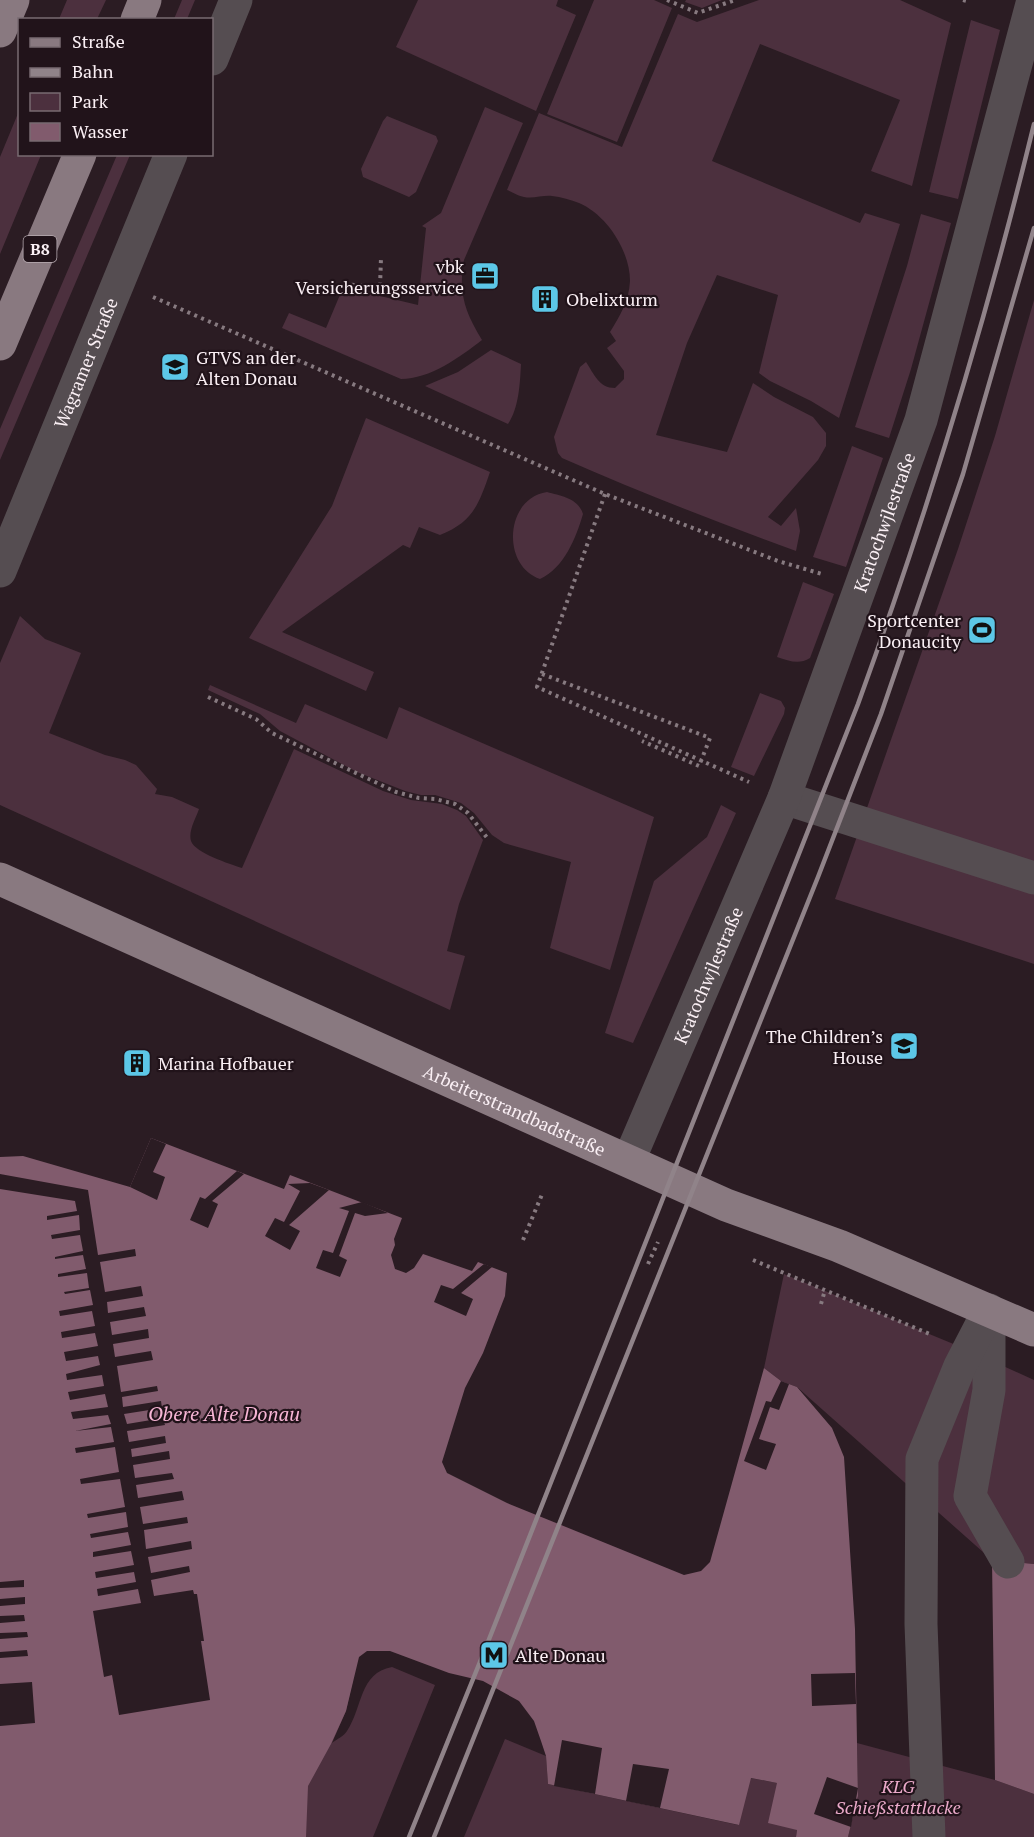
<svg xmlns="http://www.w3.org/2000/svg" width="1034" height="1837" viewBox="0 0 1034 1837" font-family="'PT Serif',serif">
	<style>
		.green { fill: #4c303e }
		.water { fill: #815b6d }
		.pier { fill: #2b1c23 }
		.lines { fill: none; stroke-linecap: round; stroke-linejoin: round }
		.path { stroke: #877a80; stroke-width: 4; stroke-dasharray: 3 4.5; stroke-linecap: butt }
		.minor { stroke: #554d51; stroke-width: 33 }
		.major { stroke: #897980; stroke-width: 33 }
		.rail { stroke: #908389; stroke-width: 4.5 }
		.labels { text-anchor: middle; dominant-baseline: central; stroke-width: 4.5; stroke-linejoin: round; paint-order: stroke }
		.shield { fill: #21131a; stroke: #b9adb3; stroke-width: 1.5 }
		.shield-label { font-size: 16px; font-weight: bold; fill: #faeff4 }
		.poi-label { font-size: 18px; fill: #faeff4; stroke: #21131a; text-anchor: start }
		.street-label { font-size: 18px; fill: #faeff4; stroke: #21131a }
		.park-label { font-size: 18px; font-style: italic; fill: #ebaaca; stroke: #21131a }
		.water-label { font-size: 20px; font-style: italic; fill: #f7b5d5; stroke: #21131a }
	</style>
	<rect width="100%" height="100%" fill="#2b1c23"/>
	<path class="green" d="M 67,0 L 106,0 L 97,19 L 59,19 Z
		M 182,0 L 195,0 L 187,19 L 174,19 Z
		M 418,0 L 558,0 L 556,6 L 576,15 L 536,111 L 396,47 Z
		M 594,0 L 654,0 L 672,8 L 617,142 L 547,114 Z
		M 686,0 L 722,0 L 702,8 L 685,2 Z
		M 759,0 L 900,0 L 951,23 L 912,186 L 871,171 L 900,100 L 760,44 L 712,161 L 860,223 L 865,213 L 900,224 L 839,418 L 811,401 L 770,381 L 759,373 L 778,295 L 717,275 L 687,343 L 656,435 L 727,452 L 753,383 L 774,397 L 813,417 L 826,433 L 826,446 L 818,460 L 768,517 L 781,526 L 796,508 L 800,531 L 796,551 C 717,522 639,492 562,458 L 558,453 L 554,437 L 580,367 L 586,362 C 594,374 599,388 615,388 L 624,379 L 624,371 L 607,348 L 616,341 L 610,332 C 620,316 629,301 630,281 C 630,251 607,215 579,203 C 571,200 561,197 552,196 C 543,195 533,199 524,197 C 519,196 512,192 507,190 L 539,113 L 622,147 L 678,14 L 697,22 Z
		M 971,20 L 1000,30 L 958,199 L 929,192 Z
		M 485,107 L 523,123 L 464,260 C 458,293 465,312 482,340 C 460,357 430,379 401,379 L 282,328 L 289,313 L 326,328 L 342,290 L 374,291 L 380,296 L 418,305 L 426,228 L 422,226 L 441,213 Z
		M 19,111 L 20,154 L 41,155 L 0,254 L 0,157 Z
		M 387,116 L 436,136 L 438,141 L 416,192 L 409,197 L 363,177 L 361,169 L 383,121 Z
		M 117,155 L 130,155 L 0,460 L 0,429 Z
		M 921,214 L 951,223 L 911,369 L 889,438 L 855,427 L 907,266 Z
		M 1034,300 L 1034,964 L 835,899 L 958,549 L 995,436 Z
		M 491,350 L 521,364 C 520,383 519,408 508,424 L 425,386 L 458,372 Z
		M 366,418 L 490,472 C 479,504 473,522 440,535 L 419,527 L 410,548 L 403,545 L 282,632 L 374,672 L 366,691 L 249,638 L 332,506 Z
		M 852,446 L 883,458 L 846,567 L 813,557 Z
		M 547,492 C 561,496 578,498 583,514 C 576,538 564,568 540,579 C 501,566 505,498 547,492 Z
		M 803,582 L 834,594 L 810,658 C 799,665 789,661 777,657 Z
		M 20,616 L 45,639 L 81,653 L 49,733 L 105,755 L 125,760 L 136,765 L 157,789 L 155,794 L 172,797 L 199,809 C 196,818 188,831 191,841 C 195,853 230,864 242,868 L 294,749 L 383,791 L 411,800 L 442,804 L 457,810 L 466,816 L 483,840 L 459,904 L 447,951 L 465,956 L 450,1010 L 0,805 L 0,663 Z
		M 210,685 L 296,723 L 305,704 L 387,739 L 399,707 L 654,817 L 610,970 L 550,948 L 571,862 L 504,843 L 492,835 L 474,813 L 461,803 L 435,795 L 421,795 L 405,791 L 357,772 L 280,731 L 260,714 L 208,690 Z
		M 760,693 L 781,701 L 785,708 L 784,714 L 754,776 L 731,767 Z
		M 721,805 L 736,813 L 633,1043 L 605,1033 L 654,881 L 707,837 Z
		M 784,1274 L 968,1350 L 1034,1380 L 1034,1564 L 992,1560 L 797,1387 L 781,1381 L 764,1368 Z
		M 392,1667 L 435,1685 L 373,1837 L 266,1837 L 353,1680 L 346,1711 L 332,1743 C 337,1739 344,1736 347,1731 C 363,1707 359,1673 392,1667 Z
		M 505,1739 L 546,1756 L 548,1784 L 738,1825 L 750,1778 L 778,1783 L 797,1830 L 796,1837 L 464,1837 Z
		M 857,1743 L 995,1780 L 1034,1794 L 1034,1837 L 848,1837 L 858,1796 Z"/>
	<path class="water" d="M 151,1138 L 284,1189 L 290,1175 L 402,1218 L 394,1239 L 395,1245 L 391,1255 L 395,1269 L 406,1273 L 414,1268 L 423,1254 L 472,1271 L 478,1262 L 507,1273 L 505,1296 L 483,1353 L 465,1388 L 442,1462 L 447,1473 L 507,1503 L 684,1575 L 701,1571 L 710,1562 L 764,1368 L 781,1381 L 797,1387 L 832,1428 L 844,1457 L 855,1629 L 857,1743 L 858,1796 L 848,1837 L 796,1837 L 797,1830 L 768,1823 L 777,1783 L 751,1778 L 739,1825 L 548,1784 L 546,1756 L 541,1741 L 534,1721 L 519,1701 L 483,1681 L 449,1673 L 390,1651 L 367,1651 L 359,1657 L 346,1711 L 331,1744 L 308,1786 L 306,1837 L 0,1837 L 0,1157 L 23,1156 L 130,1187 Z
		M 992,1560 L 1034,1564 L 1034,1794 L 995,1780 Z"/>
	<path class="pier" d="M 151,1138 L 166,1144 L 153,1172 L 165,1177 L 157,1200 L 130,1187 Z
		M 237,1171 L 244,1174 L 212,1201 L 218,1204 L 208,1228 L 190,1220 L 200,1197 L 205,1199 Z
		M 0,1174 L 88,1190 L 98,1255 L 135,1249 L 136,1256 L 100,1262 L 105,1292 L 141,1286 L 143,1296 L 107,1302 L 108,1313 L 144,1307 L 146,1316 L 110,1322 L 112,1335 L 148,1329 L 149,1338 L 113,1344 L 115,1357 L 151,1351 L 153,1360 L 117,1366 L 121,1392 L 157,1386 L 158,1391 L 122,1397 L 123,1407 L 161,1401 L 162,1408 L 124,1414 L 127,1424 L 163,1418 L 165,1425 L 127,1431 L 129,1442 L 165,1436 L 166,1443 L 131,1449 L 132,1457 L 169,1451 L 170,1459 L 133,1465 L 135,1478 L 172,1473 L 174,1479 L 136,1485 L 138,1498 L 182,1491 L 184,1500 L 140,1507 L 143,1524 L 187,1517 L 188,1523 L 144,1530 L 146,1549 L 191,1541 L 192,1549 L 148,1557 L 151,1573 L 189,1566 L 190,1572 L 151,1580 L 154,1596 L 193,1590 L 194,1594 L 197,1594 L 204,1641 L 201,1641 L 210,1700 L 119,1715 L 112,1675 L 104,1677 L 93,1611 L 141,1603 L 138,1589 L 98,1596 L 97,1589 L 136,1582 L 134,1572 L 96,1578 L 95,1572 L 134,1565 L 131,1551 L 93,1557 L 93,1552 L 131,1545 L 128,1532 L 91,1538 L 90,1534 L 128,1527 L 126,1512 L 88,1518 L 87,1514 L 125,1507 L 120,1479 L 81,1484 L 80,1479 L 119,1472 L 115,1447 L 76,1453 L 75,1448 L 114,1442 L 111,1427 L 75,1431 L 111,1424 L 108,1415 L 73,1419 L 71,1412 L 108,1407 L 105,1394 L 70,1400 L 68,1392 L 104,1386 L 102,1375 L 67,1380 L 66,1374 L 100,1365 L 98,1356 L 66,1361 L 64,1352 L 98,1346 L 95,1333 L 62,1338 L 61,1332 L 95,1326 L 92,1311 L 60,1316 L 59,1311 L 93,1305 L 90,1290 L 65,1294 L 64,1292 L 89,1288 L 87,1273 L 58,1277 L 58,1274 L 86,1269 L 83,1255 L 55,1259 L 55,1257 L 83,1251 L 80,1235 L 52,1239 L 51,1235 L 80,1230 L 79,1215 L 47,1220 L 47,1216 L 77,1211 L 75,1201 L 0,1189 Z
		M 310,1183 L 329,1190 L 289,1225 L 300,1231 L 290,1250 L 265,1236 L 275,1218 L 284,1222 L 300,1191 L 288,1184 Z
		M 362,1202 L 388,1213 L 365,1216 L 355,1213 L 339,1256 L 347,1260 L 340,1277 L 316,1268 L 323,1250 L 333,1253 L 349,1211 L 339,1208 Z
		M 484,1264 L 492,1267 L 461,1293 L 473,1299 L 466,1316 L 434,1302 L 441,1285 L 453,1289 Z
		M 781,1381 L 789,1384 L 779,1410 L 770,1407 L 759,1439 L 776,1444 L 766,1470 L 744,1461 L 766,1401 L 771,1402 Z
		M 24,1580 L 24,1587 L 0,1588 L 0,1582 Z
		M 25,1597 L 25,1604 L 0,1606 L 0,1599 Z
		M 24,1615 L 25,1621 L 0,1623 L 0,1616 Z
		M 27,1632 L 28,1637 L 0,1639 L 0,1633 Z
		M 27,1650 L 28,1656 L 0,1658 L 0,1652 Z
		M 855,1673 L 856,1704 L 812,1706 L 811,1674 Z
		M 32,1682 L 35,1723 L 0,1726 L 0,1684 Z
		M 562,1740 L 602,1748 L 595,1794 L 554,1786 Z
		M 633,1764 L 669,1769 L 660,1808 L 626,1801 Z
		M 827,1777 L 858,1788 L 851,1827 L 814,1814 Z"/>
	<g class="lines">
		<path class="path" d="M 667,0 L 698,13 L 735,0
			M 963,0 L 967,1
			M 344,284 L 380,287 L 381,258
			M 153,297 L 605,494 L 778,561 L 822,574
			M 605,494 L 537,687 L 749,782
			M 542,674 L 710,738 L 699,766 L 642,741
			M 208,697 L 256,719 L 272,733 L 396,792 L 419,798 L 435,799 L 455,804 L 468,813 L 488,839
			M 523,1240 L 543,1192
			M 753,1260 L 932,1335
			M 648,1264 L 658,1242
			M 821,1304 L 825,1290"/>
		<g class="minor">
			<path d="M 212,59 L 236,0"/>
			<path id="s1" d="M 0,571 L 171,154"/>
			<path d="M 784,798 L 1034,878"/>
			<path id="s2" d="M 629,1160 L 784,798 L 921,420 L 1033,0"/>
			<path d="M 989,1314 L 989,1390 L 970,1496 L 1008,1562"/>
			<path d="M 929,1837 L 921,1624 L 922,1459 L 960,1366 L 989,1310"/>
		</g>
		<g class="major">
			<path d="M 137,20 L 145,0"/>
			<path d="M 0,31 L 13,0"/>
			<path d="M 0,344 L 80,154"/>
			<path id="s3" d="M 0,879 L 726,1205 L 839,1246 L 1034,1330"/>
		</g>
		<path class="rail" d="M 409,1837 L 484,1652 L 858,704 C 927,514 986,321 1034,124
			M 434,1837 L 818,877 L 881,714 L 963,474 L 1034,228"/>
	</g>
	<defs>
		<g id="office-square" transform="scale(1.5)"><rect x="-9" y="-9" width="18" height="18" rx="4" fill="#5cc7e7" stroke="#21131a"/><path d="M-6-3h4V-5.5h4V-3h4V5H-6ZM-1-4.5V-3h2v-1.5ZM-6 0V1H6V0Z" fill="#111"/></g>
		<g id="building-square" transform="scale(1.5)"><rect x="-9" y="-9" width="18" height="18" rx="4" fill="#5cc7e7" stroke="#21131a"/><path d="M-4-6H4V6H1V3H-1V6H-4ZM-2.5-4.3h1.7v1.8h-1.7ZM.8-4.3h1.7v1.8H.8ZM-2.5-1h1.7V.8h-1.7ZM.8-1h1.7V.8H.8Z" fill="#111"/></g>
		<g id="school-square" transform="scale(1.5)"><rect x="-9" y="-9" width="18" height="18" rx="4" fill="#5cc7e7" stroke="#21131a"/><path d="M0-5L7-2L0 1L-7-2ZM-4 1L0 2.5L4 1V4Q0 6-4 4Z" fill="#111"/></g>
		<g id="stadium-square" transform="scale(1.5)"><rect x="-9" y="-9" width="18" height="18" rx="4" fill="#5cc7e7" stroke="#21131a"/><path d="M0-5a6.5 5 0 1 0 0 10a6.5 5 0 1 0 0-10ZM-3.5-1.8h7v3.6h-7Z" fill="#111"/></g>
		<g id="metro-square" transform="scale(1.5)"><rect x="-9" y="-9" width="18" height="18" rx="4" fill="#5cc7e7" stroke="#21131a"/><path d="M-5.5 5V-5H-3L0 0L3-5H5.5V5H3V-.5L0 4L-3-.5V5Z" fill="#111"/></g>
	</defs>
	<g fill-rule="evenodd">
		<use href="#office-square" x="485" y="276"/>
		<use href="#building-square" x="545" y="299"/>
		<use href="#school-square" x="175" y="367"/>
		<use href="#stadium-square" x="982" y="630"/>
		<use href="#school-square" x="904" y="1046"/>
		<use href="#building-square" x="137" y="1063"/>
		<use href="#metro-square" x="494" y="1655"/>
	</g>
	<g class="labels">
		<rect class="shield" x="23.5" y="236" width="33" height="26" rx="4.5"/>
		<g class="shield-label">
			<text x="40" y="249">B8</text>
		</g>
		<g class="poi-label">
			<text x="464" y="266" text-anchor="end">vbk<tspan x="464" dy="21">Versicherungsservice</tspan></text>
			<text x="566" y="299">Obelixturm</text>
			<text x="196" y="357">GTVS an der<tspan x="196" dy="21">Alten Donau</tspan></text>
			<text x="961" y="620" text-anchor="end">Sportcenter<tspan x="961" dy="21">Donaucity</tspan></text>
			<text x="883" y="1036" text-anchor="end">The Children’s<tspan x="883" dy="21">House</tspan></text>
			<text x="158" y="1063">Marina Hofbauer</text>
			<text x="515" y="1655">Alte Donau</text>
		</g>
		<g class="street-label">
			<text stroke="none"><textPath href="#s1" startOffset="225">Wagramer Straße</textPath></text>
			<text stroke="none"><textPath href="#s2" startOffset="687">Kratochwjlestraße</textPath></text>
			<text stroke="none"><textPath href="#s2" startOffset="201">Kratochwjlestraße</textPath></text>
			<text stroke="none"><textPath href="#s3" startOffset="564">Arbeiterstrandbadstraße</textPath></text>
		</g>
		<g class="park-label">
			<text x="898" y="1786">KLG<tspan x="898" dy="21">Schießstattlacke</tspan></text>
		</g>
		<g class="water-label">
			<text x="224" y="1413">Obere Alte Donau</text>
		</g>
	</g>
	<rect x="18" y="18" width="195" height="138" fill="#21131a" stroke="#786b71" stroke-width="1.5"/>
	<rect x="30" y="38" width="30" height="9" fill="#897980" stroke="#786b71" stroke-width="1.5"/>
	<text x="72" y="48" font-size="18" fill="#faeff4">Straße</text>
	<rect x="30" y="68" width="30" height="9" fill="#908389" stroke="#786b71" stroke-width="1.5"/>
	<text x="72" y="78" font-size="18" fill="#faeff4">Bahn</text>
	<rect x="30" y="93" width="30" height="18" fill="#4c303e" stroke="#786b71" stroke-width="1.5"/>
	<text x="72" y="108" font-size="18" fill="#faeff4">Park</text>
	<rect x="30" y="123" width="30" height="18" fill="#815b6d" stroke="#786b71" stroke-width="1.5"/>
	<text x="72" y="138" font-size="18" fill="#faeff4">Wasser</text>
</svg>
